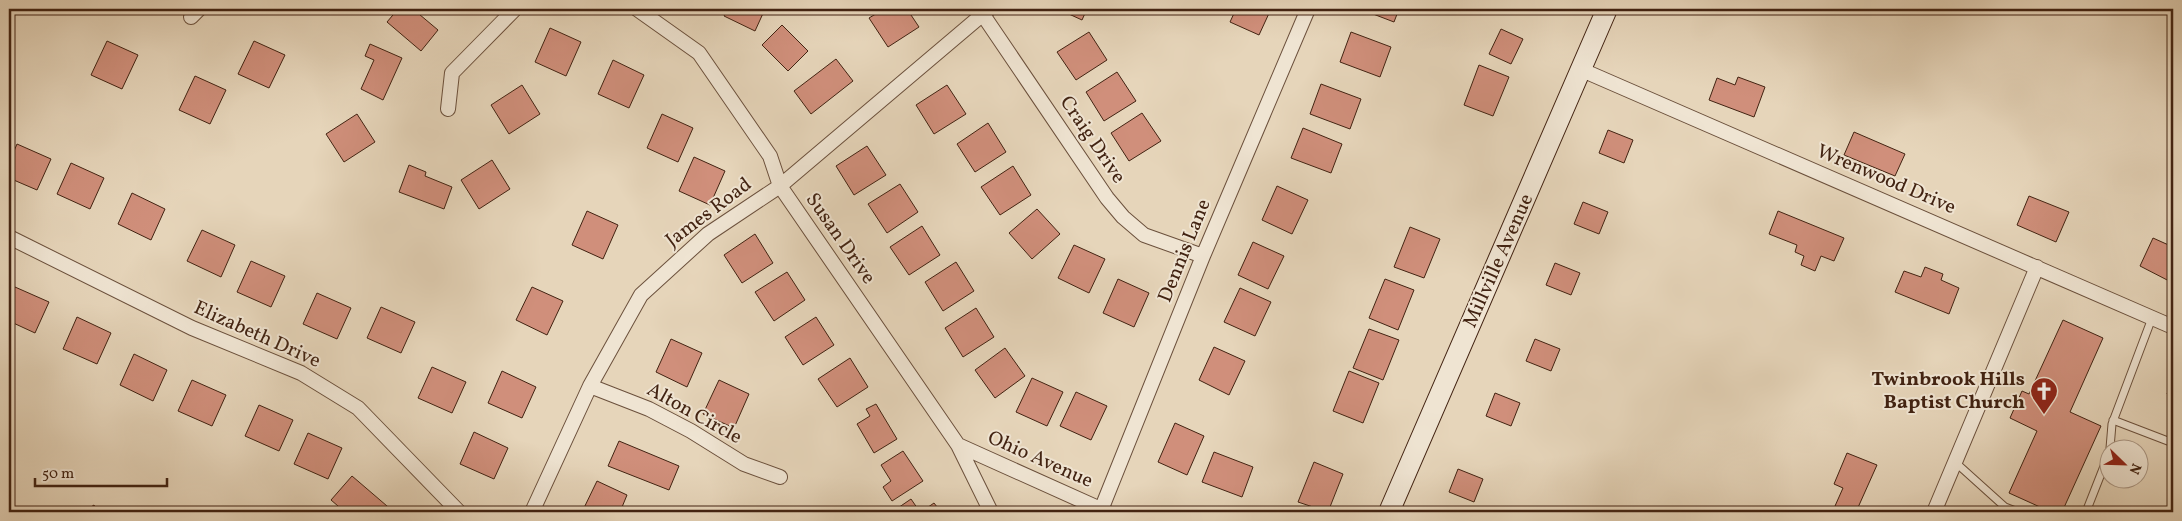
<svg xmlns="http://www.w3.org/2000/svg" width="2182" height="521" viewBox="0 0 2182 521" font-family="Vollkorn,serif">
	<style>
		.building { fill: #d08f7b; stroke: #422312 }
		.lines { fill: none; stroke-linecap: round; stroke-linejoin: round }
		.service-casing { stroke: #6b503c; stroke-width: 9 }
		.minor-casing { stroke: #6b503c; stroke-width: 16 }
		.secondary-casing { stroke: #422312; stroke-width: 22 }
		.service { stroke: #efe4d2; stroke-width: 7 }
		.minor { stroke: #efe4d2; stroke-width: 14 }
		.secondary { stroke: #efe4d2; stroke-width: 20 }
		.labels { text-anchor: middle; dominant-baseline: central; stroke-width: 4; stroke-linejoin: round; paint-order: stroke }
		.street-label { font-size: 20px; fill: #422312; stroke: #efe4d2 }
		.poi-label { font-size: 20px; font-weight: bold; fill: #422312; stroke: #efe4d2; text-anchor: end }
	</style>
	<rect width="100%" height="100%" fill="#e6d5ba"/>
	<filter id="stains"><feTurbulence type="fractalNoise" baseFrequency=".004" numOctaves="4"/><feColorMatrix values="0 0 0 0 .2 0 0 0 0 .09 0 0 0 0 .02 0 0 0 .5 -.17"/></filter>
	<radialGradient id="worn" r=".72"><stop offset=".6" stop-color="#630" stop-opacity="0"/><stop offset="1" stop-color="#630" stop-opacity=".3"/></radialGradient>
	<path class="building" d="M 279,9 L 294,9 L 291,14 Z
		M 398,9 L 413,9 L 438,30 L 421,51 L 387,22 Z
		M 728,9 L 765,9 L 755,31 L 724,16 Z
		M 884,9 L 907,9 L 919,27 L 888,47 L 869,18 Z
		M 1058,9 L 1087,9 L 1082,20 Z
		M 1236,9 L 1271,9 L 1259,35 L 1230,22 Z
		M 1360,9 L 1399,9 L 1394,22 Z
		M 782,25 L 808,51 L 788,71 L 762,45 Z
		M 550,28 L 581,42 L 566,76 L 535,62 Z
		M 1501,29 L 1523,39 L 1511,64 L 1489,54 Z
		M 1089,32 L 1107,60 L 1076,80 L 1057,52 Z
		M 1351,32 L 1391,47 L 1380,77 L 1340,62 Z
		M 107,41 L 138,55 L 122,89 L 91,75 Z
		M 254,41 L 285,55 L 269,88 L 238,74 Z
		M 370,44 L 402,58 L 383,100 L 361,89 L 374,60 L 365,56 Z
		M 836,59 L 853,81 L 811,114 L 794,91 Z
		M 613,60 L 644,75 L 629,108 L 598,94 Z
		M 1479,65 L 1509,77 L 1493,116 L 1464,105 Z
		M 1117,72 L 1136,101 L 1104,121 L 1086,92 Z
		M 195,76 L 226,90 L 210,124 L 179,110 Z
		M 1738,77 L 1765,87 L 1754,117 L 1709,100 L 1717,78 L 1735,85 Z
		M 1321,84 L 1361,99 L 1350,129 L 1310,114 Z
		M 522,85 L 540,114 L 509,134 L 491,105 Z
		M 947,85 L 966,114 L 934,134 L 916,105 Z
		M 1142,113 L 1161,141 L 1129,161 L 1111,133 Z
		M 357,114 L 375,142 L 344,162 L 326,134 Z
		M 662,114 L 693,128 L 678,162 L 647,148 Z
		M 988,123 L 1006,152 L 975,172 L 957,144 Z
		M 1303,128 L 1342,144 L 1331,173 L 1291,158 Z
		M 1608,130 L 1633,140 L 1624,163 L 1599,153 Z
		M 1854,132 L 1905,154 L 1895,176 L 1844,155 Z
		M 17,144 L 51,159 L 37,190 L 9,178 L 9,163 Z
		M 867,146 L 886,175 L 854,195 L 836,166 Z
		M 694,157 L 725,171 L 710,205 L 679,191 Z
		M 492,160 L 510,189 L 479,209 L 461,180 Z
		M 71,163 L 104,178 L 90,209 L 57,194 Z
		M 409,165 L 426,172 L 425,176 L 452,187 L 444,209 L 399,192 Z
		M 1013,166 L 1031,195 L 1000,215 L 981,187 Z
		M 900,184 L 918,212 L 887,233 L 868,204 Z
		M 1277,186 L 1308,200 L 1292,234 L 1262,220 Z
		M 132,193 L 165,209 L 151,240 L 118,224 Z
		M 2029,196 L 2069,212 L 2056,242 L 2017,225 Z
		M 1583,202 L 1608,212 L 1599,234 L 1574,224 Z
		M 1037,209 L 1060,234 L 1032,259 L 1009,233 Z
		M 587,211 L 618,225 L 603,259 L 572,245 Z
		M 1778,211 L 1844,238 L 1834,261 L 1821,256 L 1815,271 L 1801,265 L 1804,256 L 1795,252 L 1797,245 L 1769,234 Z
		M 922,226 L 940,255 L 909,275 L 890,247 Z
		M 1410,227 L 1440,239 L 1424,278 L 1394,267 Z
		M 202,230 L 235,245 L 221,277 L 187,261 Z
		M 755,234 L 773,263 L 742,283 L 724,255 Z
		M 2153,238 L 2173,247 L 2173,283 L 2140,266 Z
		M 1253,242 L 1284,256 L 1268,289 L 1238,275 Z
		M 1074,245 L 1105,259 L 1089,293 L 1058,278 Z
		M 251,261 L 285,276 L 271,307 L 237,292 Z
		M 956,262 L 974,291 L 943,311 L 925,282 Z
		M 1555,263 L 1580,273 L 1571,295 L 1546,285 Z
		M 1925,267 L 1943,274 L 1941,280 L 1959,288 L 1949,314 L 1895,292 L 1904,271 L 1921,277 Z
		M 787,272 L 805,300 L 774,321 L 755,292 Z
		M 1118,279 L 1149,293 L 1134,327 L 1103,313 Z
		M 1385,279 L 1414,290 L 1398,330 L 1369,318 Z
		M 15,287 L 49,302 L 35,333 L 9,321 L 9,300 Z
		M 532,287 L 563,301 L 547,335 L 516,320 Z
		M 1240,288 L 1271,302 L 1255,336 L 1224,322 Z
		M 317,293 L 351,308 L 337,339 L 303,324 Z
		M 381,307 L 415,322 L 401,353 L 367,338 Z
		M 976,308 L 994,337 L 963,357 L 945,328 Z
		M 77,317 L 111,333 L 97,364 L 63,349 Z
		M 816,317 L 834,345 L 803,365 L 785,337 Z
		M 2063,320 L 2103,338 L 2070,412 L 2101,426 L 2062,512 L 2051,512 L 2009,493 L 2037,431 L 2010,418 L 2022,391 L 2029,394 Z
		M 1369,329 L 1399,340 L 1383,380 L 1353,368 Z
		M 671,339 L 702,353 L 687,387 L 656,372 Z
		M 1535,339 L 1560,349 L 1551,371 L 1526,361 Z
		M 1214,347 L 1245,361 L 1229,395 L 1199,380 Z
		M 1005,348 L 1025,376 L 995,398 L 975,370 Z
		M 134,354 L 167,370 L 153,401 L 120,385 Z
		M 850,358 L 868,387 L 837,407 L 818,379 Z
		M 432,367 L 466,382 L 452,413 L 418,398 Z
		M 502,371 L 536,387 L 522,418 L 488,403 Z
		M 1349,371 L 1379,383 L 1363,423 L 1333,411 Z
		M 1032,378 L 1063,392 L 1047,426 L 1016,412 Z
		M 192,380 L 226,395 L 212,426 L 178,411 Z
		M 719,380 L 749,394 L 734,428 L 703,414 Z
		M 2173,380 L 2173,397 L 2167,394 Z
		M 1076,392 L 1107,406 L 1091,440 L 1060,426 Z
		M 1495,393 L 1520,403 L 1511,426 L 1486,416 Z
		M 876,404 L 897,439 L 874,453 L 857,424 L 870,416 L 866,409 Z
		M 259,405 L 293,420 L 279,451 L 245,436 Z
		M 1175,423 L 1204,436 L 1187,475 L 1158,462 Z
		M 474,432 L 508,448 L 494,479 L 460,464 Z
		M 308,433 L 342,448 L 328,479 L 294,464 Z
		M 619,441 L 679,466 L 669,490 L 608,466 Z
		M 903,451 L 923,481 L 892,501 L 883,487 L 891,481 L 881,465 Z
		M 1214,452 L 1253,467 L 1242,497 L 1202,482 Z
		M 1847,453 L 1877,465 L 1856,512 L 1850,512 L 1835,506 L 1843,488 L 1834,484 Z
		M 1314,462 L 1343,474 L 1328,512 L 1298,502 Z
		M 1458,469 L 1483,479 L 1474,502 L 1449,492 Z
		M 352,476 L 394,512 L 345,512 L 331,500 Z
		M 597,481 L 627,495 L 620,512 L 582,512 Z
		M 911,499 L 920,512 L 892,512 Z
		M 934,503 L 941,512 L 921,512 Z
		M 94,505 L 98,512 L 83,512 Z
		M 1277,508 L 1288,512 L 1275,512 Z"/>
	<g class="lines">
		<g class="service-casing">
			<path id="service" d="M 2113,420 L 2173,443
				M 2110,448 L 2112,424 L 2152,318
				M 1955,462 L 2005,507
				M 2003,512 L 2005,507 L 2018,512
				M 2086,512 L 2110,451"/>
		</g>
		<g class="minor-casing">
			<path id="minor" d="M 637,9 L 699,53 L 770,156 L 780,186 L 958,445 L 991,512
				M 979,9 L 1107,198 L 1123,217 L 1144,235 L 1203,256
				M 191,17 L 199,9
				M 1582,70 L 2173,327
				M 448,109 L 452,73 L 515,9
				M 9,237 L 192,328 L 301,373 L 358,408 L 459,512
				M 590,386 L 649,409 L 691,431 L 744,464 L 780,477
				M 958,445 L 1107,512
				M 1101,510 L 1203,256 L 1308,9
				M 532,512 L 590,386 L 641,295 L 708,234 L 780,186 L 989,9
				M 1934,512 L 2037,267"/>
		</g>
		<g class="secondary-casing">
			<path id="secondary" d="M 1389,512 L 1607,9"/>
		</g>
		<use href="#service" class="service"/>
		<use href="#minor" class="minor"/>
		<use href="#secondary" class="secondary"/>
	</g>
	<defs>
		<g id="church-pin" transform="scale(1.4375)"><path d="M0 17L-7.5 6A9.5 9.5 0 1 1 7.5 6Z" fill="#8f2418" stroke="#efe4d2"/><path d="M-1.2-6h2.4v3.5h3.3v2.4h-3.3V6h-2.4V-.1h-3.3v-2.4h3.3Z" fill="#fff"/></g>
	</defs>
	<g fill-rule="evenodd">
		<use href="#church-pin" x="2044" y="391"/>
	</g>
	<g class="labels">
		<g class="street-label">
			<text transform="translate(1092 140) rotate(56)">Craig Drive</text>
			<text transform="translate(1886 180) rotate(23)">Wrenwood Drive</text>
			<text transform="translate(709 213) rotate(-37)">James Road</text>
			<text transform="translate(840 239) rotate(55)">Susan Drive</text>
			<text transform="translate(1185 251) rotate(-68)">Dennis Lane</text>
			<text transform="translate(1499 261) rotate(-66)">Millville Avenue</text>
			<text transform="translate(257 335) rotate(24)">Elizabeth Drive</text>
			<text transform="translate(694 414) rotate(29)">Alton Circle</text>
			<text transform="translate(1040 460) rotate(24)">Ohio Avenue</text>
		</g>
		<g class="poi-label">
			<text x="2025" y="380">Twinbrook Hills<tspan x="2025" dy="23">Baptist Church</tspan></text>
		</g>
	</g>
	<rect width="2182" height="521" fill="none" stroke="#e6d5ba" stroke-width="30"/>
	<rect x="10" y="10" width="2162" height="501" fill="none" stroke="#422312" stroke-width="2.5"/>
	<rect x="15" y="15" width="2152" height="491" fill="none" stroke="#422312"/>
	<g transform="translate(2124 464) rotate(113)"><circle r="24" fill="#efe4d2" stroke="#aa9785"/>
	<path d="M0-4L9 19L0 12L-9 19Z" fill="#8f2418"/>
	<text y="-8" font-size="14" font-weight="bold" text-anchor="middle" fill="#422312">N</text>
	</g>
	<path d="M35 478v8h132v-8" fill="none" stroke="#422312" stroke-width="2.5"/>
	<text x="42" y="478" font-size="15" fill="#422312" stroke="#efe4d2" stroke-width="4" paint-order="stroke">50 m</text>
	<rect width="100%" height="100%" filter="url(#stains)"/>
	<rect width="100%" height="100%" fill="url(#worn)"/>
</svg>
